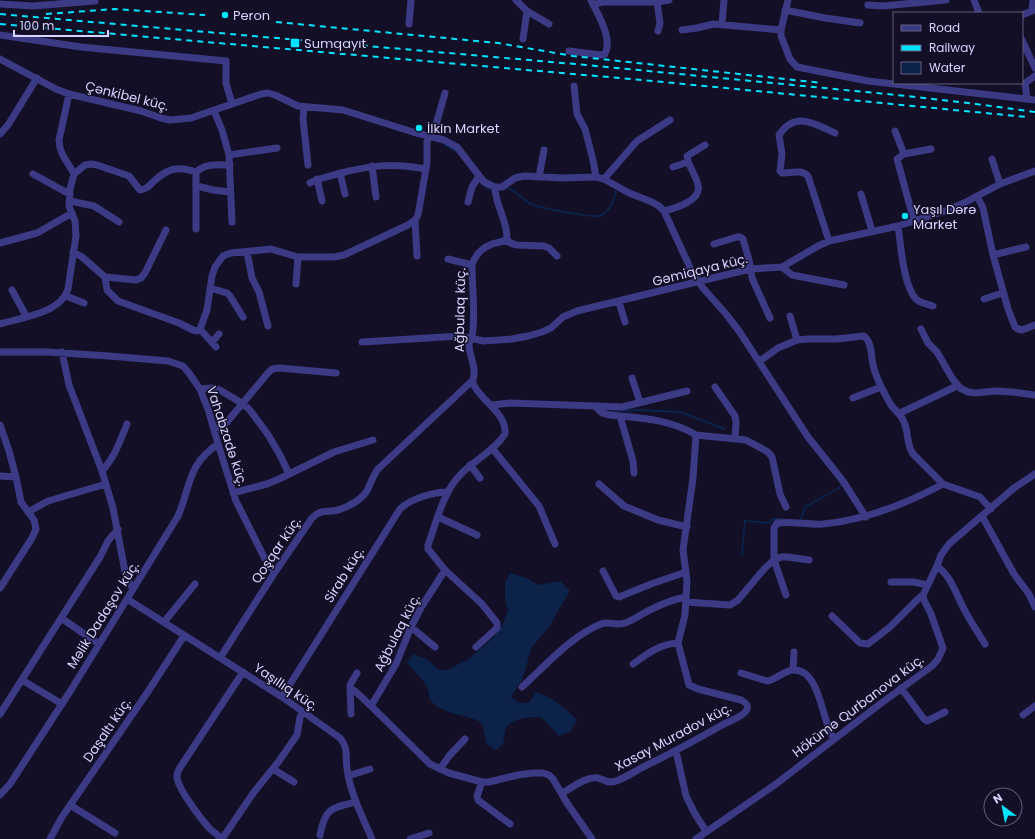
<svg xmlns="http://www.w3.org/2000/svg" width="1035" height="839" viewBox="0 0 1035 839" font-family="Poppins,sans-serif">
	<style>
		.water { fill: #0c2248 }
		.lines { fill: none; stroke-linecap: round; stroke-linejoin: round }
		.stream { stroke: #0c2248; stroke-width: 2 }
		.street { stroke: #3d3a85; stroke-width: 7 }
		.rail { stroke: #00e5ff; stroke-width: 2; stroke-dasharray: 6 5; stroke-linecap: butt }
		.poi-dot { fill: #00e5ff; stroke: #130f26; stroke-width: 1.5 }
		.labels { text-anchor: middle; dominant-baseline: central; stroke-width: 3; stroke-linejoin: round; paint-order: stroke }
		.poi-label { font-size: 13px; fill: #d9d4ff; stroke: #130f26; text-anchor: start }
		.street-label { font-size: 13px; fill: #d9d4ff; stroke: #130f26 }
	</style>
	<rect width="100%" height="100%" fill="#130f26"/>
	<path class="water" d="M 510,573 L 527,578 L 538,585 L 560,581 L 570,591 L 556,614 L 550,626 L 532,647 L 522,680 L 511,697 L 519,703 L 529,703 L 536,692 C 554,698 564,707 577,720 L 570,732 L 559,736 L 541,717 C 530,717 508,718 505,731 C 504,735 504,740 503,744 L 496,750 L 487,745 C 485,741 484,727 482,724 C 473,714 446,717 432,702 C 428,698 430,692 427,687 C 422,678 414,671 407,663 L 413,654 L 427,659 L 439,670 L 444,670 L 451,668 L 469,659 L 493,638 L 502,626 L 508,610 L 505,599 L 505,583 Z"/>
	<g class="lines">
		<path class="stream" d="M 445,145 L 458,152
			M 483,185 L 492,191
			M 504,188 C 515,188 523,201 533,205 C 540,208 595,218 600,216 C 610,211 614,202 616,191
			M 612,411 L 642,410 L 680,412 L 725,429
			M 800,520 L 801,520 L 805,507 L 839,488 L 842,484
			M 742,554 L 745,521 L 769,523 L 773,519 L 783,519"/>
		<path class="street" d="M 516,0 L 527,11 L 549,24
			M 788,0 L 781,30 L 781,36 L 790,59 L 797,67 L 868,81 L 1035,100
			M 974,0 L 979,13
			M 657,2 L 660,23 L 658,31
			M 0,4 L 33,6 L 95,1
			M 593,5 L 603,2 L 657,2 L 669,0
			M 868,5 L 883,6 L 946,0
			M 785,10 L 825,18 L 860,23
			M 1022,15 L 1032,11 L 1033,0
			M 409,24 L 411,0
			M 722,24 L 724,0
			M 682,30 L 697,28 L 714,24 L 781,30
			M 0,35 L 81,47 L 226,61 L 226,83 L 232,104
			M 523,39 L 527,11
			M 1022,40 L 1035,68
			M 569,51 L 601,55 L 605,54 C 613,38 598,15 591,0
			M 0,59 L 56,89 L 69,94 L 141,111 L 161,118 L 170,120 L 191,118 L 261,94 L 268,93 L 275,95 L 298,106 L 343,110 L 413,132 L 444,140 L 457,147 L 484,182 L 495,187 L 502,187 L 515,178 L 524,176 L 562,178 L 596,177 L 604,179 L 629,193 L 652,202 L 659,206 L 664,211 L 693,274 L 703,288 L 726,314 L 739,331 L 808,437 L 843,481 L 866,517
			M 574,86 L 577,114 L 585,129 L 593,160 L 596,177
			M 1027,99 L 1025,83 L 1035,76
			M 304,107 L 303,119 L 308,165
			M 214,111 L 222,130 L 229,155 L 232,222
			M 895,131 L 904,154
			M 0,134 L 8,125 L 37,78
			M 229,155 L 277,148
			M 992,159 L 1000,184
			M 372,166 L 376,197
			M 673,167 L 688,162
			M 196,172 C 206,163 218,165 230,165
			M 340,173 L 345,194
			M 33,174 L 62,190 L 70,194
			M 74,174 L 85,165 L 91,164 L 97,165 L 129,176 L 140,190 C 147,189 149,186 153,182 C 167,169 177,165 196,172 L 196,229
			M 539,177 L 544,150
			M 317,179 L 322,201
			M 604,179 L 637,141 L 670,120
			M 310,183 C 318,178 328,177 337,174 C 371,165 391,163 426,169
			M 197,186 L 213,190 L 230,192
			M 495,187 C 495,205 507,219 507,238 C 503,243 498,242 492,244 C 482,248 475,255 472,265 C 472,286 475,309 473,330 C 473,335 470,339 469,344 C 469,354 474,362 474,371 C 475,376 472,379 473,383 C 478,399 507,412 505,434 C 495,450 475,460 462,473 C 443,491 437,521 428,545 L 428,549 L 445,570 L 422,606 L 411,627 L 396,664 L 371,706 L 430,764 L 449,773 L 482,782 L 489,782 L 518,775 L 533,773 L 543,773 L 549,775 L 553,779 L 567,803 L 592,839
			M 861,194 L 872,231
			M 977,196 L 983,208 L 993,255 L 1008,309 L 1015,327 L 1018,329 L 1022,330 L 1035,325
			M 70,201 L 94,206 L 119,222
			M 468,202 L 472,187 L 479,176
			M 664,211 C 675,208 702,201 698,185 C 696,175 688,166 687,156 L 705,145
			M 415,220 L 417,256
			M 914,221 L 897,159 L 904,154 L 931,149
			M 898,226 C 901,245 903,285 916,299 C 920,303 927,304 933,306
			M 505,240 L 513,244 L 517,245 L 544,246 L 549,248 L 557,256
			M 829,241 L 808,176 C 802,169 790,173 782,173 L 780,171 L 782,154 L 779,135 C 795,110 815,124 835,133
			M 0,243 L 37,233 L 72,213
			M 714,244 L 737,237 L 740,237 L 743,239 L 749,260 L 752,278 L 770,318
			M 73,252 L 82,257 L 105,277 L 107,290 L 118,301 L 179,323 L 193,330 L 197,331 L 200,329 L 207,310 L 212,276 L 215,267 L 223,256 L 231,253 L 271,249 L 298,257 L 334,257 L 344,255 L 408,225 L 415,220 L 418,215 L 427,163 L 427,141 L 435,128 L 445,93
			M 247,252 L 252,278 L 259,292 L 268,326
			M 993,255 L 1026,247
			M 448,259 L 472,265
			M 782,267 L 792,275 L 844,285
			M 105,277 L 136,280 L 141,278 L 145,273 L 166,230
			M 296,284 L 298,257
			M 210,288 L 227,293 L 230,296 L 243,317
			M 12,290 L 26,316
			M 66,296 L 84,303
			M 984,299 L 1002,293
			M 619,302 L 625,322
			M 790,316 L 797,340
			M 0,324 C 22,317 60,314 68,289 L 76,236 L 75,221 L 69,206 L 70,189 L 74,174 C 68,162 59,154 59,140 L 69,94
			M 200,329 L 216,347
			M 921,329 L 928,343 L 937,352 L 952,378 L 960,388 L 968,392 L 975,393 L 996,391 L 1012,392 L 1035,395
			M 212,342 L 219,334
			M 362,342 L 460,336 L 484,341 L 512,339 L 528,336 L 542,332 L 551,328 L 563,317 L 577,311 L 750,269 L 782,267 L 818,246 L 829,241 L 898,226 L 945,211 L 964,203 L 1000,184 L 1035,171
			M 0,352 L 47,352 L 109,356 L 168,361 L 183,366 L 189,373 L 200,389 L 209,412 L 218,444 L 236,501 L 267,563 L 275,572
			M 62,352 L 69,385 L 102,471 L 113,508 L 126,577 L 133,589
			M 760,361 L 778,348 L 797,340 L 808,339 L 836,339 L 864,336 C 872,342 871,356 873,365 C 876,378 884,393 891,405 C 895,411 901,414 904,422 C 909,433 906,444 913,454 L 943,484 L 980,497 L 991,509
			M 632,378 L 640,402
			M 715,387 L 735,416 L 736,422 L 735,438
			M 200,389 L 214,388 L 220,390 L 243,404 L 249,409 L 267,433 L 280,455 L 289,474
			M 853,398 L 881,387
			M 492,405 L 510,403 L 595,406 L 602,413 L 610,415 C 640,418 670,419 696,435 L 693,478 L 683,550 L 687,581 L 686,597 L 685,615 L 678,643 L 689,685 L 698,689 L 741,700 C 744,702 749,704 747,709 C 746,715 728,722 722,725 C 696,740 670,754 643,767 C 634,772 625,778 616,781 C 609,784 605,780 598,778 C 586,776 572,788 562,793
			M 595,406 L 622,407 L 687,391
			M 900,413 L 957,386
			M 620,416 L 633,461 L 634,473
			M 0,425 L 9,451 L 16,477 L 21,502 L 34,520 L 36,529 L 32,538 L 0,588
			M 214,429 L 222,426 L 227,422 L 267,374 L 272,369 L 279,368 L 336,373
			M 696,435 L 746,440 L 768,452 L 772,457 L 780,494 L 786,507
			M 492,448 L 539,506 L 555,544
			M 470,465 L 480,478
			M 102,471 C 115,457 120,441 127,424
			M 0,476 L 16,477
			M 599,484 L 624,506 L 658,520 L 687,527
			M 233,493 L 267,484 L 279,479 L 334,452 L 373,440
			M 28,512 L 48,501 L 106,484
			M 982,516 L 1014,574 L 1029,594 L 1035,607
			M 438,517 L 477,535
			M 774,560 L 774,528 L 777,523 C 792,521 808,525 823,524 C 865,520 906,504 943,484
			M 774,560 L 786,595
			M 937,566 C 951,576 956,594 964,609 C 970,621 978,632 985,644
			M 445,570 L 482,604 L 497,623 L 497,628 L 476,647
			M 603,571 L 616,596 L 619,597 L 651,584 L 686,572
			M 891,582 L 914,582 L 927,585
			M 127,599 L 282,697 L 340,738 C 349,749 345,755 347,768 C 350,793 362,816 372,839
			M 686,602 L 730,605 L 738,600 L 765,568 L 774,560 L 781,557 L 788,557 L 809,560
			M 832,616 L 860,643 L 868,644 L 890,627 L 917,600 L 923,595
			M 61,618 L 99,644
			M 164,622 L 195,584
			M 411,627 L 435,647
			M 220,658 L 275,572 L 312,518 C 323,507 330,514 341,509 C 350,506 364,498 368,489 C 371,482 373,476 378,469 L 472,381
			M 633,664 C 648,653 660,644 678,643
			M 793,670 L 794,652
			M 741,673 L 767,681 C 778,679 785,669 795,670 C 821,671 822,724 834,739
			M 22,680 L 62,704
			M 522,687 C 545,666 571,636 601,624 C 609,621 616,626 625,623 C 634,620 643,613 652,609 C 662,604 675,599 686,597
			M 901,688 L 924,719 L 927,721 L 945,712
			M 350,689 L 355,691 L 371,706
			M 282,697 L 400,509 C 410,499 433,492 448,492
			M 0,714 L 100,557 L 108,541 L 118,529
			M 351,714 L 350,685 L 357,673
			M 1023,715 L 1035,706
			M 676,751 L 686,796 L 695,814 L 706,831
			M 273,769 L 294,782
			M 440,769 L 449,756 L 465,739
			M 348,776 L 370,769
			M 482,782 L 477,796 L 478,800 L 510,824
			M 0,795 L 10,784 L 71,690 L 178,516 C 191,486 187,465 218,444
			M 70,805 L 115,833
			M 320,835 C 325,808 331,808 356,802
			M 50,839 L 62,817 L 147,693 L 184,636
			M 222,839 C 218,835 214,832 210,829 C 202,820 176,787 177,776 C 177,770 182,765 185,760 L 243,672
			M 222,839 L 254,792 L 279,761 L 297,735 L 300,717 L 303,713
			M 410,839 L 429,833
			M 696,839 L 776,784 L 880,704 L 932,666 L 938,659 L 943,648 L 931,614 L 924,600 L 923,595 L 937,566 L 941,555 L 949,544 L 1014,488 L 1035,474"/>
		<path class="rail" d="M 0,14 L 586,65 L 907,96 L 976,104 L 1035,112
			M 46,14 L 115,9 L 205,15
			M 276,22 L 498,43 L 573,56 L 822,83
			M 0,24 L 642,80 L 1027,117"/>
	</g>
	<g class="poi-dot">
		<circle cx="225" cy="15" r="4"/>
		<rect x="290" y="38" width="10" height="10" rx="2"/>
		<circle cx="419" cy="128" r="4"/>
		<circle cx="905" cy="216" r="4"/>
	</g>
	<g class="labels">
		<g class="poi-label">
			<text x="233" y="15">Peron</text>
			<text x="304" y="43">Sumqayıt</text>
			<text x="427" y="128">İlkin Market</text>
			<text x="913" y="209">Yaşıl Dərə<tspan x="913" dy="15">Market</tspan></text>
		</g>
		<g class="street-label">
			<text transform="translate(127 96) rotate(14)">Çənkibel küç.</text>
			<text transform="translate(700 270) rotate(-14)">Gəmiqaya küç.</text>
			<text transform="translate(460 310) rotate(-89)">Ağbulaq küç.</text>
			<text transform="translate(227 436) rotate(72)">Vahabzadə küç.</text>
			<text transform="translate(276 550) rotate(-56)">Qoşqar küç.</text>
			<text transform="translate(344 575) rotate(-58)">Sirab küç.</text>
			<text transform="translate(103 615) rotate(-58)">Məlik Dadaşov küç.</text>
			<text transform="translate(397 633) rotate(-63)">Ağbulaq küç.</text>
			<text transform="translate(286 687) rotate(34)">Yaşıllıq küç.</text>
			<text transform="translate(858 706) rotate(-37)">Hökümə Qurbanova küç.</text>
			<text transform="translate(107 730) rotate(-56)">Daşaltı küç.</text>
			<text transform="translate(673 737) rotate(-28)">Xasay Muradov küç.</text>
		</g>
	</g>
	<rect x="893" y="12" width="130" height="72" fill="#130f26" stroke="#625e7d"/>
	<rect x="901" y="25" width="20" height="6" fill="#3d3a85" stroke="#625e7d"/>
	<text x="929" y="32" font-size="12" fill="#d9d4ff">Road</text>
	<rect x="901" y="45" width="20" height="6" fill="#00e5ff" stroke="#625e7d"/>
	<text x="929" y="52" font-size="12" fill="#d9d4ff">Railway</text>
	<rect x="901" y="62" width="20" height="12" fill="#0c2248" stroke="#625e7d"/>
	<text x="929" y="72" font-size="12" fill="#d9d4ff">Water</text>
	<g transform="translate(1003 807) rotate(328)"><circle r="19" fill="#130f26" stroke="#625e7d"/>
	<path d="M0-3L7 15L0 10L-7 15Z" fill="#00e5ff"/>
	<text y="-6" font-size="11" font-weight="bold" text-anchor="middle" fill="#d9d4ff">N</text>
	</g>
	<path d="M14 30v6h94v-6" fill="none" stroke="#d9d4ff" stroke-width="2"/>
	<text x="20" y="30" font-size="12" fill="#d9d4ff" stroke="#130f26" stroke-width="3" paint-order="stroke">100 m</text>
</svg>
